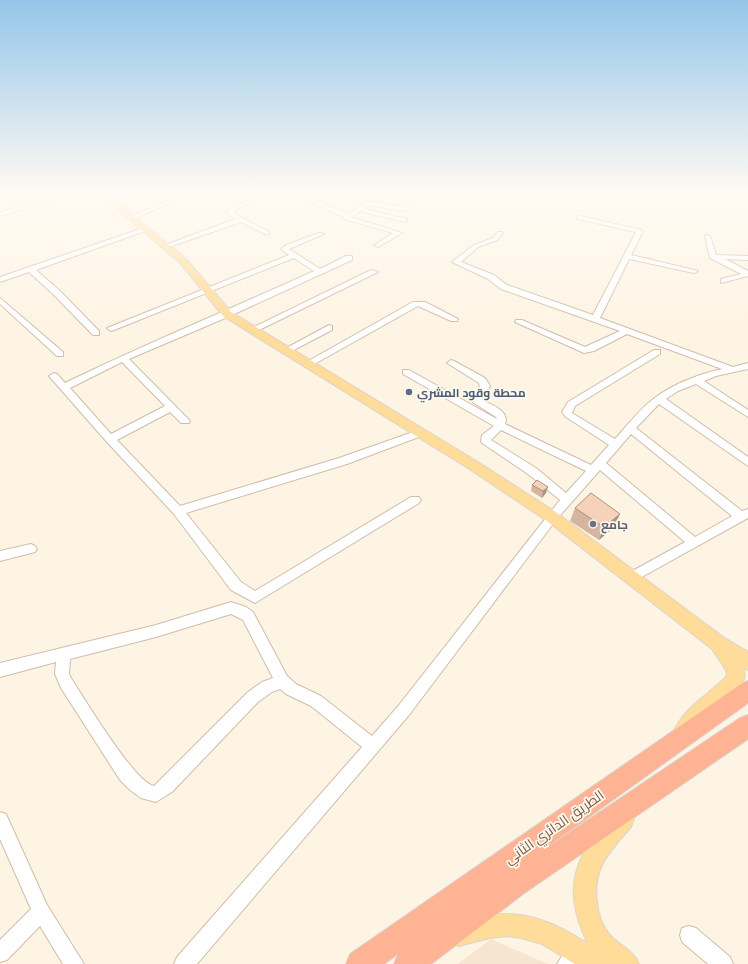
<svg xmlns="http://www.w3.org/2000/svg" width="748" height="964" viewBox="0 0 748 964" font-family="Ubuntu,Cairo,sans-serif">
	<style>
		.residential { fill: #f6e6d1 }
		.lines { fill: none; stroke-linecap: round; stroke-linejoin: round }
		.minor-casing { stroke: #d1bca9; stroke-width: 2 }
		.major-casing { stroke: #dcd4cf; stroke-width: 2 }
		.highway-casing { stroke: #dcd4cf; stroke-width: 2 }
		.minor { fill: #fff; fill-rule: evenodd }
		.major { fill: #ffdc9a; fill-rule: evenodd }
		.highway { fill: #feb395; fill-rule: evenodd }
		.wall { fill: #d4b59f }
		.shaded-wall { fill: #ac9382 }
		.building { fill: #f6d2b9; stroke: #ac9382 }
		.service-dot { fill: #5c6f8a; stroke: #fff8ec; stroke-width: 1.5 }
		.worship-dot { fill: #6b7280; stroke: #fff8ec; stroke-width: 1.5 }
		.labels { text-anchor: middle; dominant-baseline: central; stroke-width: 3.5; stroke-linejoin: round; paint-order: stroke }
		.service-label { font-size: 12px; font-weight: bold; fill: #4e5e75; stroke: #fff8ec; text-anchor: start }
		.worship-label { font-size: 12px; font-weight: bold; fill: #5b616d; stroke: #fff8ec; text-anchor: start }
		.near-street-label { font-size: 14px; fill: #795a47; stroke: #fff8ec }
	</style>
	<rect width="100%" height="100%" fill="#fef4e4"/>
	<path class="residential" d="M 491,939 L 548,964 L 458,964 Z"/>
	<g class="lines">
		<g class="minor-casing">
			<path id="minor" d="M 69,193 L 78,193 L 0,216 L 0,212 Z
				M 186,193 L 194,193 L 135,218 L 130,217 Z
				M 290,193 L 298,193 L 348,214 L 368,201 L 404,207 L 412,202 L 417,203 L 405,211 L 369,205 L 364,209 L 407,219 L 407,221 L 405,222 L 360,211 L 351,217 L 402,233 L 378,247 L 374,245 L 376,244 L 393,233 L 344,219 L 344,217 Z
				M 247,201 L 250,203 L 249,204 L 236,209 L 233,213 L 269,232 L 269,234 L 265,234 L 241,222 L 169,247 L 163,246 L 235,219 L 226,213 L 232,207 Z
				M 580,216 L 642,230 L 643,231 L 631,255 L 698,271 L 694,273 L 629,259 L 600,318 L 733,367 L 748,363 L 748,369 L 716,376 L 704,381 L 748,410 L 748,417 L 696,384 L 678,391 L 666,399 L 748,457 L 748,466 L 659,404 L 636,428 L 742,511 L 748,509 L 748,518 L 631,583 L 627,582 L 625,578 L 627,574 L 685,542 L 600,470 L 556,520 L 409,715 L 197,964 L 174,964 L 177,957 L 362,747 L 311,706 L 286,694 L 280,689 L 272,692 L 258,702 L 172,792 L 156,802 L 141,798 L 130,790 L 120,780 L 61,688 L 55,674 L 56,662 L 0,677 L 0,663 L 156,625 L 231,602 L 246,607 L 253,612 L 287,676 L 296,684 L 321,696 L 372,736 L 399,705 L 560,500 L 528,474 L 482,443 L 481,441 L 482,435 L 494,426 L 403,374 L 403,370 L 409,370 L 497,419 L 496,417 L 474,403 L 472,401 L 480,388 L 479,383 L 447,363 L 451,360 L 454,361 L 485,378 L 490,386 L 482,400 C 492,405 510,411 505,424 L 591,465 L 609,445 L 566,417 L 562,412 L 568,402 L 654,350 L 660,350 L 660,354 L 575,406 L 572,413 L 615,439 C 628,425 640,408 656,397 C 675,383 700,374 722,369 L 627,334 L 594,351 L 584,353 L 515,322 L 516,320 L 522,320 L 585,347 L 620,331 L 501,289 L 488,279 L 452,262 L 474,245 L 493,238 L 498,232 L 502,232 L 503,233 L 497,240 L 478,247 L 461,262 L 494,275 L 507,285 L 593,315 L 636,232 L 578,219 L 577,218 ZM 501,430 L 586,471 L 566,493 L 536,468 L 491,440 ZM 631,434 L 732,516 L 695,537 L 606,463 ZM 231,614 L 243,620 L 273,678 L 262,682 L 248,692 L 154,786 C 135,783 84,698 71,678 L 69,674 L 70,659 L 156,637 Z
				M 146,227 L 148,228 L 148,230 L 36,270 L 60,291 L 99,331 L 99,335 L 93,335 L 54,295 L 29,272 L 0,282 L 0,277 Z
				M 319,233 L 324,234 L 289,249 L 320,269 L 346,256 L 352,256 L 352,260 L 230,316 L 129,359 L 190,421 L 189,423 L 181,423 L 170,412 L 117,440 L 180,506 L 339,458 L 416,431 L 420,430 L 425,433 L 424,435 L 347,464 L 186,513 L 241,582 L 255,591 L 411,497 L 419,497 L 421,500 L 419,503 L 255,603 L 231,590 L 174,514 L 106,441 L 49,376 L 54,373 L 57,374 L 65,383 C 147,343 231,309 314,271 L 294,258 L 114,330 L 111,331 L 107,328 L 289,255 L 281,249 L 286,245 ZM 122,362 L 165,406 L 111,434 L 70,388 Z
				M 705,235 L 710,236 L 716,255 L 748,256 L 748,260 L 725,259 L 748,271 L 748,276 L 721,283 L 721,279 L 741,274 L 710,258 Z
				M 371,270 L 378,272 L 255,332 L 252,333 L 248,330 Z
				M 0,298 L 63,352 L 63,356 L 57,356 L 0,304 Z
				M 413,302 L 425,302 L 458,319 L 457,321 L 451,321 L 418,306 L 311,366 L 308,367 L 303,364 Z
				M 329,325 L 332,326 L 332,330 L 288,353 L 282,353 L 281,351 Z
				M 31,544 L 35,546 L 37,549 L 35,552 L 0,561 L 0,551 Z
				M 0,812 L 6,814 L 47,905 L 84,964 L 63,964 L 40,926 L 7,960 L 0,962 L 0,940 L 31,909 L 0,839 Z
				M 689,926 L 696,928 L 730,957 L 733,964 L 708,964 L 682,942 L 680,935 L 682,928 Z
				M 578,940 L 585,942 L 587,949 L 579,964 L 557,964 L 571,942 Z"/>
		</g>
		<g class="major-casing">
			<path id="major" d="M 99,193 L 107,193 L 187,260 L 231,312 L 481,464 L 557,513 L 723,637 L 748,652 L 748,670 L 743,668 L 745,676 L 740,689 L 708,716 L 690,740 L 683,743 L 676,740 L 673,733 C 685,705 708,696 727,676 L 726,670 L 712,649 L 547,521 L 471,470 L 223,316 L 181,264 Z
				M 623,808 L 631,811 L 634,819 L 631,827 C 610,851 592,868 597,902 C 598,913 602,925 609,934 C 619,946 633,949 639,964 L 575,964 L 542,944 L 521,938 L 507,936 L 490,938 L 459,946 L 451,942 L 447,934 L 451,926 C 503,904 542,913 588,944 C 567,901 568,868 599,831 C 606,822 612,813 623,808 Z"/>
		</g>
		<g class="highway-casing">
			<path id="highway" d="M 748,681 L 748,703 L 536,855 L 740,718 L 748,715 L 748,739 L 523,894 L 431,964 L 394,964 L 398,954 L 430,931 L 384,964 L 346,964 L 350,954 L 741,684 Z"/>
		</g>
		<use href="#minor" class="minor"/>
		<use href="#major" class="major"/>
		<use href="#highway" class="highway"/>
	</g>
	<path class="wall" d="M 537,480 L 546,493 L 542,498 L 531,491 L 532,485 Z
		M 575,508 L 614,527 L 599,540 L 570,521 Z"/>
	<path class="shaded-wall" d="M 548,487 L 546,493 L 542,498 L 543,491 Z
		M 620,514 L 614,527 L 599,540 L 604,527 Z"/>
	<path class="building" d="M 537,480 L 548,487 L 543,491 L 532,485 Z
		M 591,493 L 620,514 L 604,527 L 575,508 Z"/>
	<linearGradient id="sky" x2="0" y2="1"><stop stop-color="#94c6e9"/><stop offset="0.59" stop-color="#fffaf3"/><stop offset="1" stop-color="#fffaf3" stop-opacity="0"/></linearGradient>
	<rect width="748" height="328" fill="url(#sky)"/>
	<circle class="service-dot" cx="409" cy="392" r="4"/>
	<circle class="worship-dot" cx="593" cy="524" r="4"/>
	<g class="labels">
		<g class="service-label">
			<text x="417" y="392">محطة وقود المشري</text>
		</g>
		<g class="worship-label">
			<text x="601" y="524">جامع</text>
		</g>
		<g class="near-street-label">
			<text transform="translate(554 827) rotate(-35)">الطريق الدائري الثاني</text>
		</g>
	</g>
</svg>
